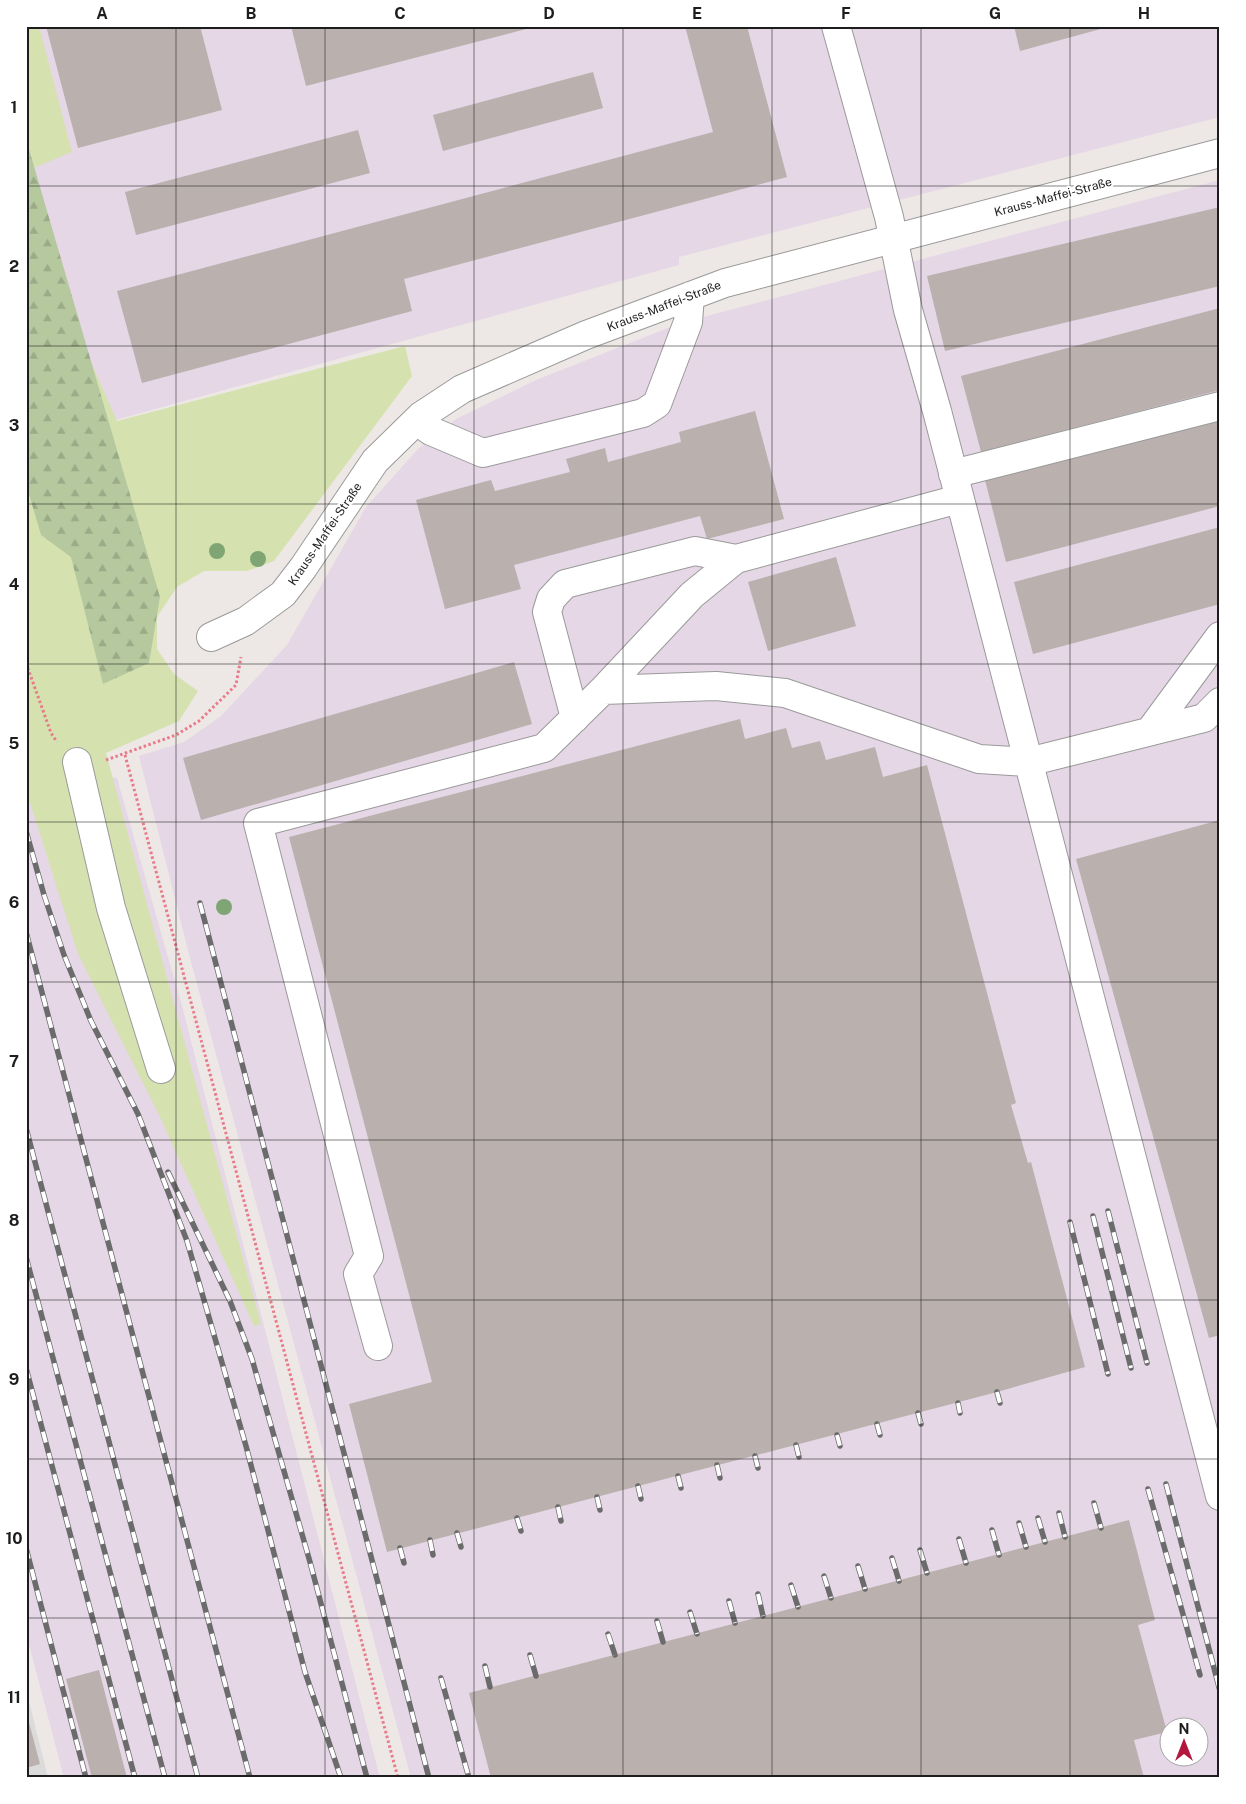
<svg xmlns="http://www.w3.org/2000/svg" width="1246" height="1804" viewBox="0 0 1246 1804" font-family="'Public Sans',sans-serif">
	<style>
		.residential { fill: #dbdbdb }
		.industrial { fill: #e5d7e6; fill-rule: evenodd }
		.grass { fill: #d5e2b0 }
		.forest { fill: url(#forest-firs) }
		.building { fill: #bab0ae }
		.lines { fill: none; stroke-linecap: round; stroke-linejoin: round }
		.minor-casing { stroke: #9a9a9a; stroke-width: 30 }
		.path { stroke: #e97a8a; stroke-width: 3; stroke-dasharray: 2.5 2.5; stroke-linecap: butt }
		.minor { stroke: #fff; stroke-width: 28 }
		.rail-casing { stroke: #6b6b6b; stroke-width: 5.5 }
		.rail { stroke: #fff; stroke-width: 4; stroke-dasharray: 11; stroke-linecap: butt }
		.tree { fill: #80a574 }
		.grid { fill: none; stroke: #1d1d1d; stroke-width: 1; stroke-opacity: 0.55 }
		.labels { text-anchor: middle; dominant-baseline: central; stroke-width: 4.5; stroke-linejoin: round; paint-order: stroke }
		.street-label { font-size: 12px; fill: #1d1d1d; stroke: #fff }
		.neatline { fill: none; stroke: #1d1d1d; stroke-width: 2 }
		.grid-label { font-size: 16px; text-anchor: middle; font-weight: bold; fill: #1d1d1d }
	</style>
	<defs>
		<pattern id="forest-firs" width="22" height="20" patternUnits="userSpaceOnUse" patternTransform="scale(1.25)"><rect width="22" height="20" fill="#b5c89e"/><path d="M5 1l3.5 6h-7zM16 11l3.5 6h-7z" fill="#9bab88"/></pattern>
	</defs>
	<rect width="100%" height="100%" fill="#ede8e5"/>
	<path class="residential" d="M 26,1689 L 48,1778 L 26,1778 Z"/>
	<path class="industrial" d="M 26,26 L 1220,26 L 1220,117 L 679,257 L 679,265 L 101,424 L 26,169 Z
		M 1220,180 L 1220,1778 L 411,1778 L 190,958 L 139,756 L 184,742 L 221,716 L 287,645 L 366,507 L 418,449 L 456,419 L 536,380 L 668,328 L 707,316 ZM 1168,1726 L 1198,1726 L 1198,1756 L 1168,1756 Z
		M 26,700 L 103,775 L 117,778 L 182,1006 L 380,1778 L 64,1778 L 26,1633 Z"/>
	<path class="grass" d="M 26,26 L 39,26 L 72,152 L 26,171 Z
		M 26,176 L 63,298 L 117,421 L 405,346 L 412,376 L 274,561 L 247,571 L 204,571 L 177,587 L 157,617 L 157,649 L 174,674 L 198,691 L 179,721 L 106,753 L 261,1324 L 254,1326 L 159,1115 L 78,954 L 26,790 Z"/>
	<path class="forest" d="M 26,139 L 160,597 L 149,663 L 103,684 L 71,557 L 41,535 L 26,484 Z"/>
	<path class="building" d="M 46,26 L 200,26 L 222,110 L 78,148 Z
		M 291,26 L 534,26 L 534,27 L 306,86 Z
		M 685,26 L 747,26 L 787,177 L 404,279 L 412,311 L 142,383 L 117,291 L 713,132 Z
		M 1014,26 L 1108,26 L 1108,27 L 1020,51 Z
		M 593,72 L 603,108 L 443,151 L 433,115 Z
		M 358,130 L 370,173 L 136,235 L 125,192 Z
		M 1220,207 L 1220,286 L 945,351 L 927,276 Z
		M 1220,308 L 1220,390 L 981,452 L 961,376 Z
		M 755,411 L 784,519 L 707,539 L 700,516 L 514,565 L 521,589 L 445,609 L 416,500 L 491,480 L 495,491 L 570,472 L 566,459 L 605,448 L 608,462 L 681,442 L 679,432 Z
		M 1220,419 L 1220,506 L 1006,562 L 985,480 Z
		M 1220,527 L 1220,604 L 1033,654 L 1014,582 Z
		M 836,557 L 856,626 L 768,651 L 748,582 Z
		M 514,662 L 532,724 L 201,820 L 183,758 Z
		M 740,719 L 745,739 L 786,728 L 792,748 L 820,741 L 826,760 L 875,747 L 883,777 L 927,765 L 1016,1103 L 1011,1105 L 1028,1163 L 1031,1162 L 1085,1367 L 997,1392 L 387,1552 L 349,1404 L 432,1382 L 289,837 Z
		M 1220,820 L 1220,1335 L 1209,1338 L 1076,859 Z
		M 1129,1520 L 1155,1620 L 1138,1625 L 1167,1732 L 1134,1740 L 1144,1778 L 491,1778 L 469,1693 Z
		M 99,1670 L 127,1778 L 92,1778 L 66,1679 Z
		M 26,1711 L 40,1764 L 26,1768 Z"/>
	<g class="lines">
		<g class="minor-casing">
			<path id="minor" d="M 836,26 L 889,217 L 908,310 L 937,411 L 1220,1496
				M 417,421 L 431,431 L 483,453 L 643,413 L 657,404 L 688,322 L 690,296
				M 953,474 L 1220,406
				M 211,637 L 246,621 L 283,594 L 303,568 L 375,461 L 421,416 L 462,389 L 586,335 L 725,283 L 1220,153
				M 603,690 L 716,686 L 785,693 L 979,759 L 1028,762 L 1204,718 L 1220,702
				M 575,718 L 547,612 L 551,599 L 565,584 L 695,551 L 736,559
				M 1150,731 L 1220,636
				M 77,762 L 111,908 L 161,1069
				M 378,1346 L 358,1274 L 369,1256 L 258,823 L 544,748 L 603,690 L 692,595 L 736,559 L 959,499"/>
		</g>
		<path class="path" d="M 26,663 L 51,733 L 57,742
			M 125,755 L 398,1778
			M 106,760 L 176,735 L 199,721 L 236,685 L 241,657"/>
		<use href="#minor" class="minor"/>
		<g class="rail-casing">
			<path id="rail" d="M 26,831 L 44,895 L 64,955 L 91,1021 L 138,1114 L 187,1241 L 246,1446 L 305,1672 L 341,1778
				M 200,903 L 429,1778
				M 26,932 L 250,1778
				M 26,1128 L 198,1778
				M 168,1172 L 230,1301 L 252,1359 L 310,1562 L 367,1778
				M 1108,1211 L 1147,1363
				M 1093,1216 L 1131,1368
				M 1070,1222 L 1108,1374
				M 26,1257 L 165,1778
				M 26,1368 L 135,1778
				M 997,1392 L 1000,1403
				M 958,1403 L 960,1413
				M 918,1413 L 921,1424
				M 877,1424 L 880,1435
				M 837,1435 L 840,1446
				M 796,1445 L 799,1457
				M 755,1456 L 758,1468
				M 717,1465 L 720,1478
				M 678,1476 L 681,1488
				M 1166,1484 L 1220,1691
				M 638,1486 L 641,1499
				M 1148,1489 L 1200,1675
				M 597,1497 L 600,1510
				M 1094,1503 L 1101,1528
				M 558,1507 L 561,1521
				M 1059,1513 L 1065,1537
				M 517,1518 L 521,1531
				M 1038,1518 L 1045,1542
				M 1019,1523 L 1026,1547
				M 992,1530 L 999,1555
				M 457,1533 L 461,1547
				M 959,1539 L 966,1563
				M 430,1540 L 433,1555
				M 26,1548 L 86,1778
				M 400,1548 L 404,1563
				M 920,1550 L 927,1573
				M 892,1558 L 899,1581
				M 858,1566 L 865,1589
				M 824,1576 L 831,1598
				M 791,1585 L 798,1607
				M 758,1594 L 763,1616
				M 729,1601 L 735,1623
				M 690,1612 L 697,1634
				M 657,1621 L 663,1642
				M 608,1634 L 615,1655
				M 530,1655 L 536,1676
				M 485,1666 L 490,1687
				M 441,1678 L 469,1778"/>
		</g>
		<use href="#rail" class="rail"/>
	</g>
	<g class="tree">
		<circle cx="217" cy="551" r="8"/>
		<circle cx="258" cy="559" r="8"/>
		<circle cx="224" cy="907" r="8"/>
	</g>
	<path class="grid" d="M 176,26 L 176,1778M 325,26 L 325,1778M 474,26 L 474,1778M 623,26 L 623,1778M 772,26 L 772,1778M 921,26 L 921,1778M 1070,26 L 1070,1778M 26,186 L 1220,186M 26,346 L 1220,346M 26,504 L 1220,504M 26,664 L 1220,664M 26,822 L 1220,822M 26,982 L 1220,982M 26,1140 L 1220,1140M 26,1300 L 1220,1300M 26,1459 L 1220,1459M 26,1618 L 1220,1618"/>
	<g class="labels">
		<g class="street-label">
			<text transform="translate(1053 197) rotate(-15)">Krauss-Maffei-Straße</text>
			<text transform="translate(664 306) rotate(-21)">Krauss-Maffei-Straße</text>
			<text transform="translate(325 534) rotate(-56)">Krauss-Maffei-Straße</text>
		</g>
	</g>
	<rect width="1246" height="1804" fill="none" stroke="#ffffff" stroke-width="55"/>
	<g transform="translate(1184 1742)"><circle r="24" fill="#ffffff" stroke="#a5a5a5"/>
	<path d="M0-4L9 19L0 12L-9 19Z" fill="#b4173e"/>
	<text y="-8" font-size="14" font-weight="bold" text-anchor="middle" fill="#1d1d1d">N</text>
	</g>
	<rect x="28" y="28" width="1190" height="1748" class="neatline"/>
	<g class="grid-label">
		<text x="102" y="19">A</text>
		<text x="251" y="19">B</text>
		<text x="400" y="19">C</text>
		<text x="549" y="19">D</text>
		<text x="697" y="19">E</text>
		<text x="846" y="19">F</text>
		<text x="995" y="19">G</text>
		<text x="1144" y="19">H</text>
		<text x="14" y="113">1</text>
		<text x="14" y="272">2</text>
		<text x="14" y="431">3</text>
		<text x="14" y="590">4</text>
		<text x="14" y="749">5</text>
		<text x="14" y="908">6</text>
		<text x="14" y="1067">7</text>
		<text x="14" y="1226">8</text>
		<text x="14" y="1385">9</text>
		<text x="14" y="1544">10</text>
		<text x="14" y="1703">11</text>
	</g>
</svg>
